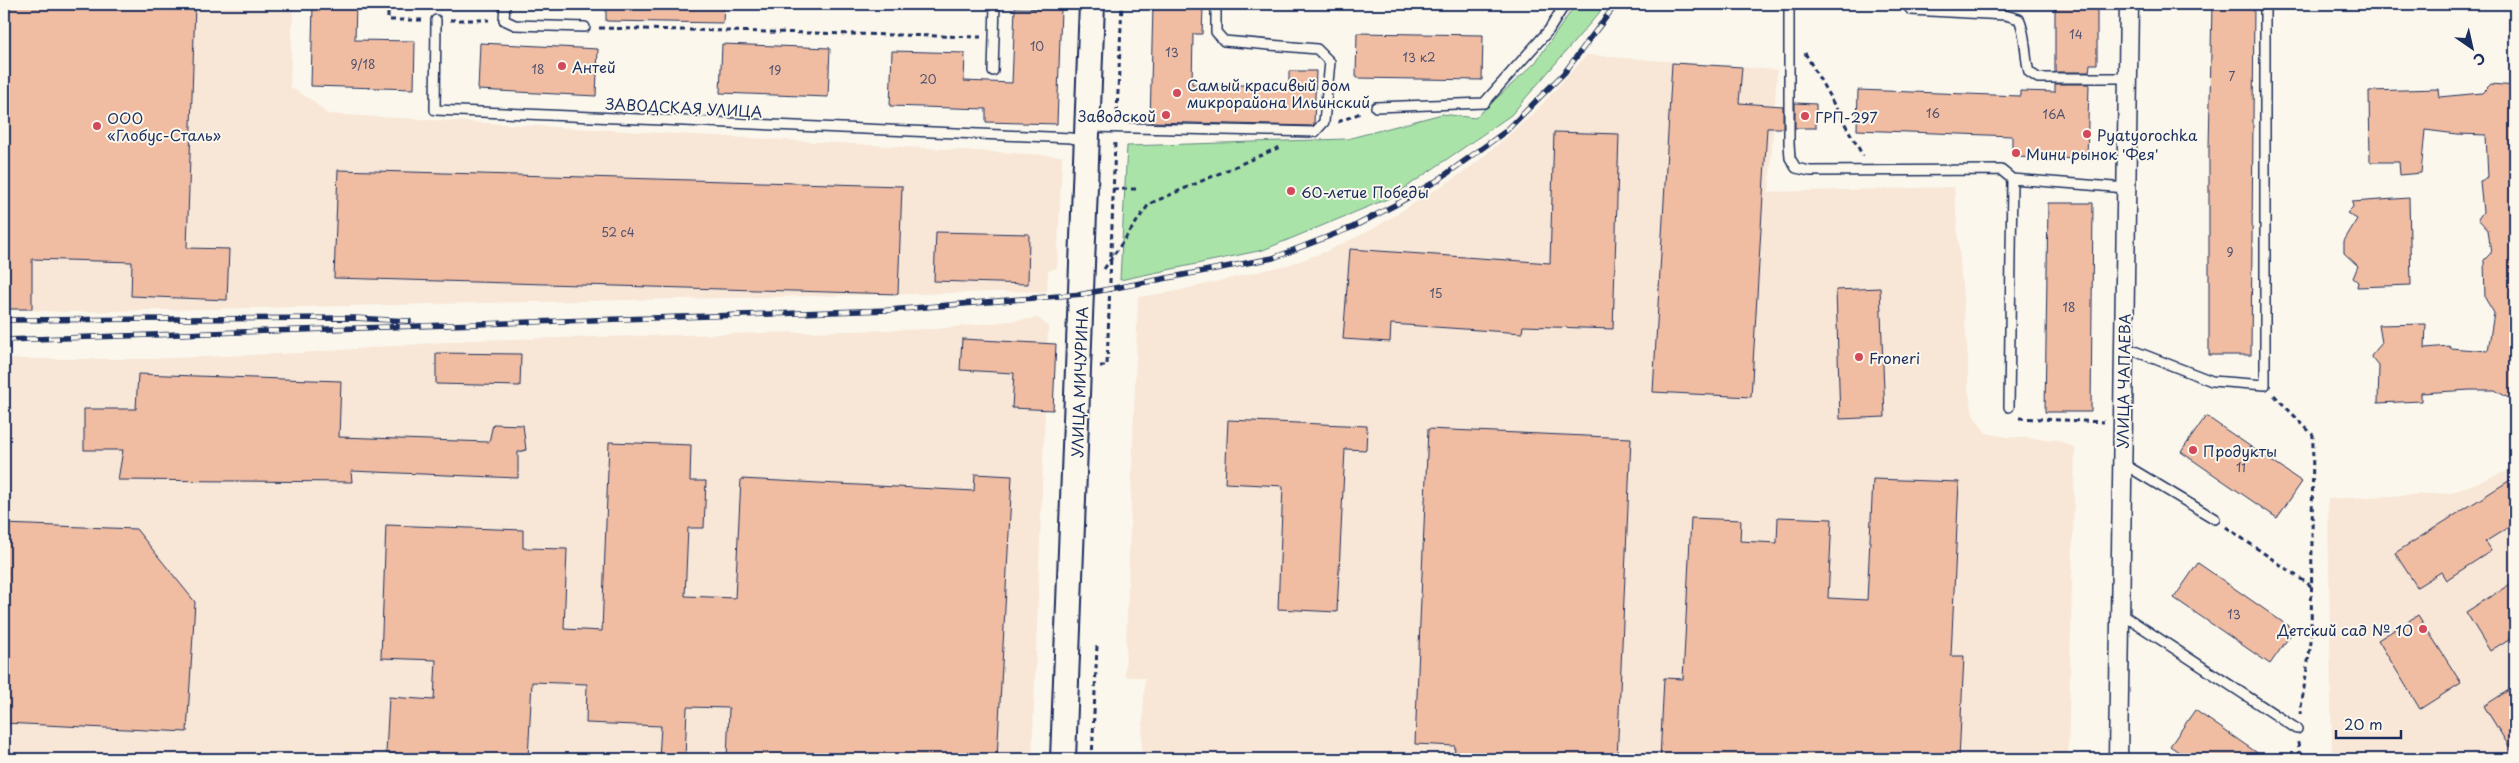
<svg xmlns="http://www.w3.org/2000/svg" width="2519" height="763" viewBox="0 0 2519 763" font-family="'Playpen Sans',sans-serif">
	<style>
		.built { fill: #f8e6d6 }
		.green { fill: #aae3a7; stroke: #628982 }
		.building { fill: #f1bda2; stroke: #1b2f5e }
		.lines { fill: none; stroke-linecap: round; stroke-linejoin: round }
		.lane-casing { stroke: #1b2f5e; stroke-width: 12 }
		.street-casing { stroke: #1b2f5e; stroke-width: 21 }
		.secondary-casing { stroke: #1b2f5e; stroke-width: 28 }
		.path { stroke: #1b2f5e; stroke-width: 3; stroke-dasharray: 5 4; stroke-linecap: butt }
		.lane { stroke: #fbf7ec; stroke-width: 9 }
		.street { stroke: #fbf7ec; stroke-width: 18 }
		.secondary { stroke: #fbf7ec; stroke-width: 24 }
		.rail-casing { stroke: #1b2f5e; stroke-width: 5.5 }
		.rail { stroke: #fbf7ec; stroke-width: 4; stroke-dasharray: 11; stroke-linecap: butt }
		.poi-dot { fill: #d1495b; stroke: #fbf7ec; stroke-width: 2 }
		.labels { text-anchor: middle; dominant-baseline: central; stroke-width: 4; stroke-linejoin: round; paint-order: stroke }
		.number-label { font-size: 12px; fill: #50526f }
		.poi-label { font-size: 15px; fill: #1b2f5e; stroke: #fbf7ec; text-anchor: start }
		.street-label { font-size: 15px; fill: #1b2f5e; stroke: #fbf7ec }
	</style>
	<rect width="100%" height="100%" fill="#fbf7ec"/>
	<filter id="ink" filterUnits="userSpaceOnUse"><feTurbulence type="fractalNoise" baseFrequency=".02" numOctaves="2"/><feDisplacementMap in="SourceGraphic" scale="10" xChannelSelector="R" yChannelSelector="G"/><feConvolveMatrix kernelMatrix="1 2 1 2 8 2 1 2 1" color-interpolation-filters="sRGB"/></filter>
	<g filter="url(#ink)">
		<path class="built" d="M 4,4 L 293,4 L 290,87 L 313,101 L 327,114 L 1062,156 L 1057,268 L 1048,271 L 1047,291 L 64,312 L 4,309 Z
			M 1587,55 L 1777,70 L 1769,192 L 1954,187 L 1968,360 L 1968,389 L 1973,415 L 1986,433 L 2007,437 L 2058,440 L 2075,448 L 2068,759 L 1141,759 L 1145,678 L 1125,676 L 1138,297 L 1173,292 L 1291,264 L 1325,252 L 1373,229 L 1467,170 L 1488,153 L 1534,113 Z
			M 1038,318 L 1048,326 L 1032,759 L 4,759 L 4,359 L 149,359 L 301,353 L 473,340 L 936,329 Z
			M 2515,468 L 2515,759 L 2332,759 L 2328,499 L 2451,493 Z"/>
		<path class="green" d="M 1576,4 L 1604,4 L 1599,13 L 1511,115 L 1392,197 L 1263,250 L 1120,280 L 1127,146 L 1347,139 L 1442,114 L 1475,118 L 1535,63 Z"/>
		<path class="building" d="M 4,4 L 195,4 L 187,248 L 229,249 L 227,300 L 131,296 L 132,262 L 32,259 L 32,309 L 4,309 Z
			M 313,4 L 356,4 L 355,40 L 415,41 L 414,89 L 311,86 Z
			M 606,4 L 724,4 L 723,23 L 606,21 Z
			M 2055,4 L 2097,4 L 2097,64 L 2090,64 L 2089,72 L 2055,72 Z
			M 2212,4 L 2254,4 L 2251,355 L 2209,355 L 2209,149 Z
			M 1153,6 L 1203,7 L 1202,34 L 1193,34 L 1192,84 L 1289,86 L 1289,71 L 1316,71 L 1314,124 L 1312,126 L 1150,122 Z
			M 1015,8 L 1061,9 L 1057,124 L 986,122 L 986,109 L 890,106 L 892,51 L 965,53 L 964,81 L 1012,83 Z
			M 1357,33 L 1483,35 L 1482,80 L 1356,78 Z
			M 480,43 L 598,49 L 596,96 L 478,90 Z
			M 722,44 L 830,48 L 828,97 L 720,93 Z
			M 1672,63 L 1742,67 L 1739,103 L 1783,106 L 1783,128 L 1767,128 L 1751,397 L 1653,392 Z
			M 2055,84 L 2089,84 L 2087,159 L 2012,157 L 2012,136 L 1857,130 L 1858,90 L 2020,96 L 2020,91 L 2055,92 Z
			M 2491,84 L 2515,86 L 2515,402 L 2495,390 L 2470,390 L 2421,393 L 2421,401 L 2378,403 L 2379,366 L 2371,356 L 2382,343 L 2379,325 L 2426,324 L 2425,348 L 2450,346 L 2450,348 L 2488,351 L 2494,313 L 2485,298 L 2484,260 L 2491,253 L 2488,230 L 2478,219 L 2483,212 L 2480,181 L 2488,178 L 2486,135 L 2457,134 L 2425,130 L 2421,173 L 2400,175 L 2399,162 L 2370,162 L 2369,91 L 2438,89 L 2439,97 L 2482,93 Z
			M 1795,103 L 1816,104 L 1816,128 L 1795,128 Z
			M 1554,132 L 1619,134 L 1613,329 L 1523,326 L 1522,333 L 1391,324 L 1390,342 L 1343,339 L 1350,249 L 1550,263 Z
			M 338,170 L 902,186 L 898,294 L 334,278 Z
			M 2409,198 L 2411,285 L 2357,287 L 2358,282 L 2353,278 L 2358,266 L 2344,253 L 2344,241 L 2357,219 L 2347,213 L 2353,207 L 2352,202 Z
			M 2048,203 L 2093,203 L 2091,412 L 2045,412 Z
			M 936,232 L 1029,234 L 1028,284 L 934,281 Z
			M 1880,288 L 1885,417 L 1840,419 L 1836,290 Z
			M 962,339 L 1056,344 L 1053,410 L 1012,408 L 1014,373 L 960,370 Z
			M 436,353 L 521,354 L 520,386 L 436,384 Z
			M 138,374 L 341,381 L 339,437 L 489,442 L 493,424 L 523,425 L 526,450 L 518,452 L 518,478 L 351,471 L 352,482 L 118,480 L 123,450 L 84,450 L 84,409 L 136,409 Z
			M 2206,416 L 2302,482 L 2277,518 L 2181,452 Z
			M 1228,420 L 1367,426 L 1366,450 L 1345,449 L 1337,612 L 1278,609 L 1283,486 L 1225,483 Z
			M 1428,429 L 1631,438 L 1617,759 L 1454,759 L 1455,746 L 1415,744 Z
			M 609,442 L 691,445 L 690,481 L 706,481 L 704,528 L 688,528 L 685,596 L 735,598 L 741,479 L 974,491 L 975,474 L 1012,476 L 997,759 L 727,759 L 729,708 L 687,707 L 685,759 L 659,759 L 661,726 L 586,723 L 587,684 L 532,682 L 528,759 L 386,753 L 389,697 L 434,700 L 436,660 L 381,658 L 386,525 L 523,530 L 523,548 L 567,549 L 564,629 L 602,631 Z
			M 2515,477 L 2515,523 L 2485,542 L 2491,551 L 2446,580 L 2441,572 L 2417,587 L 2395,553 Z
			M 1873,479 L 1959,482 L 1951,656 L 1964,656 L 1959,759 L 1660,759 L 1664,678 L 1683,679 L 1691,518 L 1741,520 L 1740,541 L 1777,543 L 1778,517 L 1832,519 L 1828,598 L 1867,600 Z
			M 4,524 L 136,529 L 195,602 L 187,732 L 4,723 Z
			M 2198,563 L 2294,630 L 2270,664 L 2174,598 Z
			M 2515,581 L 2515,635 L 2490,651 L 2466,612 Z
			M 2418,615 L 2461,683 L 2420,709 L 2378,640 Z
			M 2515,686 L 2515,756 L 2484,706 Z
			M 2195,710 L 2266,759 L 2189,759 L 2170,746 Z"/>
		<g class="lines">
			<g class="lane-casing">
				<path id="lane" d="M 505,4 L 504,20 L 515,25 L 585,27
					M 1789,4 L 1789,143 L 1790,158 L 1796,168 L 1810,171 L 2001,170 L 2012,179 L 2009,407
					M 1906,4 L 1911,10 L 2005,15 L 2019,19 C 2027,37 2024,54 2029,72 L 2038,78 L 2128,78
					M 436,20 L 435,110 L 1071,138 L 1087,141
					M 993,71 L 995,4
					M 1376,107 L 1484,103 L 1549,30 L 1565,4
					M 1089,127 L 1315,132 L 1324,122 L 1330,62 L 1317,49 L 1224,41 L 1216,32 L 1216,4
					M 2012,179 L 2126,188
					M 2124,347 L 2212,381 L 2265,385 L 2265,4
					M 2122,463 L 2215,519
					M 2120,613 L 2297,729"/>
			</g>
			<g class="street-casing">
				<path id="street" d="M 2118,759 L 2129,4"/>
			</g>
			<g class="secondary-casing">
				<path id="secondary" d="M 1063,759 L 1092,4"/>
			</g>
			<path class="path" d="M 388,4 L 388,20 L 422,20
				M 450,20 L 489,20
				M 599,28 L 981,37
				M 1805,53 L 1863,156
				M 1117,113 L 1122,4
				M 1338,122 L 1363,112
				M 1113,189 L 1137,189
				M 1104,269 L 1149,204 L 1280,147
				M 1100,366 L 1107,366 L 1115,142
				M 2274,395 L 2313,435 L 2311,642 L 2300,714
				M 2019,418 L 2104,422
				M 2226,527 L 2311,586
				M 2298,742 L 2300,759
				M 1092,759 L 1097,646"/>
			<use href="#lane" class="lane"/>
			<use href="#street" class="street"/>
			<use href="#secondary" class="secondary"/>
			<g class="rail-casing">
				<path id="rail" d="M 4,320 L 354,318 L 409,321
					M 4,340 L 889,310 L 1083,294 L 1273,258 L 1353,227 L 1395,205 L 1438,180 L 1506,131 L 1565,72 L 1616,4"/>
			</g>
			<use href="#rail" class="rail"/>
		</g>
	</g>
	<g class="poi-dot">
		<circle cx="562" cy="66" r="5"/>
		<circle cx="1177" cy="93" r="5"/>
		<circle cx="1166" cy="115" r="5"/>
		<circle cx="1805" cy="116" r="5"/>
		<circle cx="97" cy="126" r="5"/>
		<circle cx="2087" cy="134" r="5"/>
		<circle cx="2016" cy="153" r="5"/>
		<circle cx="1291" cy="191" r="5"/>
		<circle cx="1859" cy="357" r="5"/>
		<circle cx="2193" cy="450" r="5"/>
		<circle cx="2423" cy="629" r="5"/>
	</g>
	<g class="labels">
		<g class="number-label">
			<text x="2076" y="34">14</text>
			<text x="1037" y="46">10</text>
			<text x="1172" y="52">13</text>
			<text x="1419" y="57">13 к2</text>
			<text x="363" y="64">9/18</text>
			<text x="538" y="69">18</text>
			<text x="775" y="70">19</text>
			<text x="2232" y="76">7</text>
			<text x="928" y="79">20</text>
			<text x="1933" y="113">16</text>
			<text x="2054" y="114">16А</text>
			<text x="618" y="232">52 с4</text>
			<text x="2230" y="252">9</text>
			<text x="1436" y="293">15</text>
			<text x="2069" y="307">18</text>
			<text x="2241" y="467">11</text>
			<text x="2234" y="614">13</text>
		</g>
		<g class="poi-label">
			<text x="572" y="66">Антей</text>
			<text x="1187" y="84">Самый красивый дом<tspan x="1187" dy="17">микрорайона Ильинский</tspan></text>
			<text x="1156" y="115" text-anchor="end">Заводской</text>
			<text x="1815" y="116">ГРП-297</text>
			<text x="107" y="117">ООО<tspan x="107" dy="17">«Глобус-Сталь»</tspan></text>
			<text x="2097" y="134">Pyatyorochka</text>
			<text x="2026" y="153">Мини рынок 'Фея'</text>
			<text x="1301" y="191">60-летие Победы</text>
			<text x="1869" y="357">Froneri</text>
			<text x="2203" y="450">Продукты</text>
			<text x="2413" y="629" text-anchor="end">Детский сад № 10</text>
		</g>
		<g class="street-label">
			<text transform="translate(684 107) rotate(3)">ЗАВОДСКАЯ УЛИЦА</text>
			<text transform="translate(2123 381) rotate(-89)">УЛИЦА ЧАПАЕВА</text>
			<text transform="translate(1079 382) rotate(-88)">УЛИЦА МИЧУРИНА</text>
		</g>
	</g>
	<rect width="2519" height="763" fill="none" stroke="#fbf7ec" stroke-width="20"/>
	<rect x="10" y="10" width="2499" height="743" fill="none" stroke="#1b2f5e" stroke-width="2" filter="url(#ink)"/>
	<g transform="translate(2472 48) rotate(146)" stroke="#fbf7ec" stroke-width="4" paint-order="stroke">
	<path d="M0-4L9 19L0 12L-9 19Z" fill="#1b2f5e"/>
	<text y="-8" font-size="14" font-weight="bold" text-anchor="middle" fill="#1b2f5e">С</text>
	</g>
	<path d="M2336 730v8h65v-8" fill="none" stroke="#1b2f5e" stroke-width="2.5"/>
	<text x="2344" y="730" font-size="15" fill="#1b2f5e" stroke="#fbf7ec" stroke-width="4" paint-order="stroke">20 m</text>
</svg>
